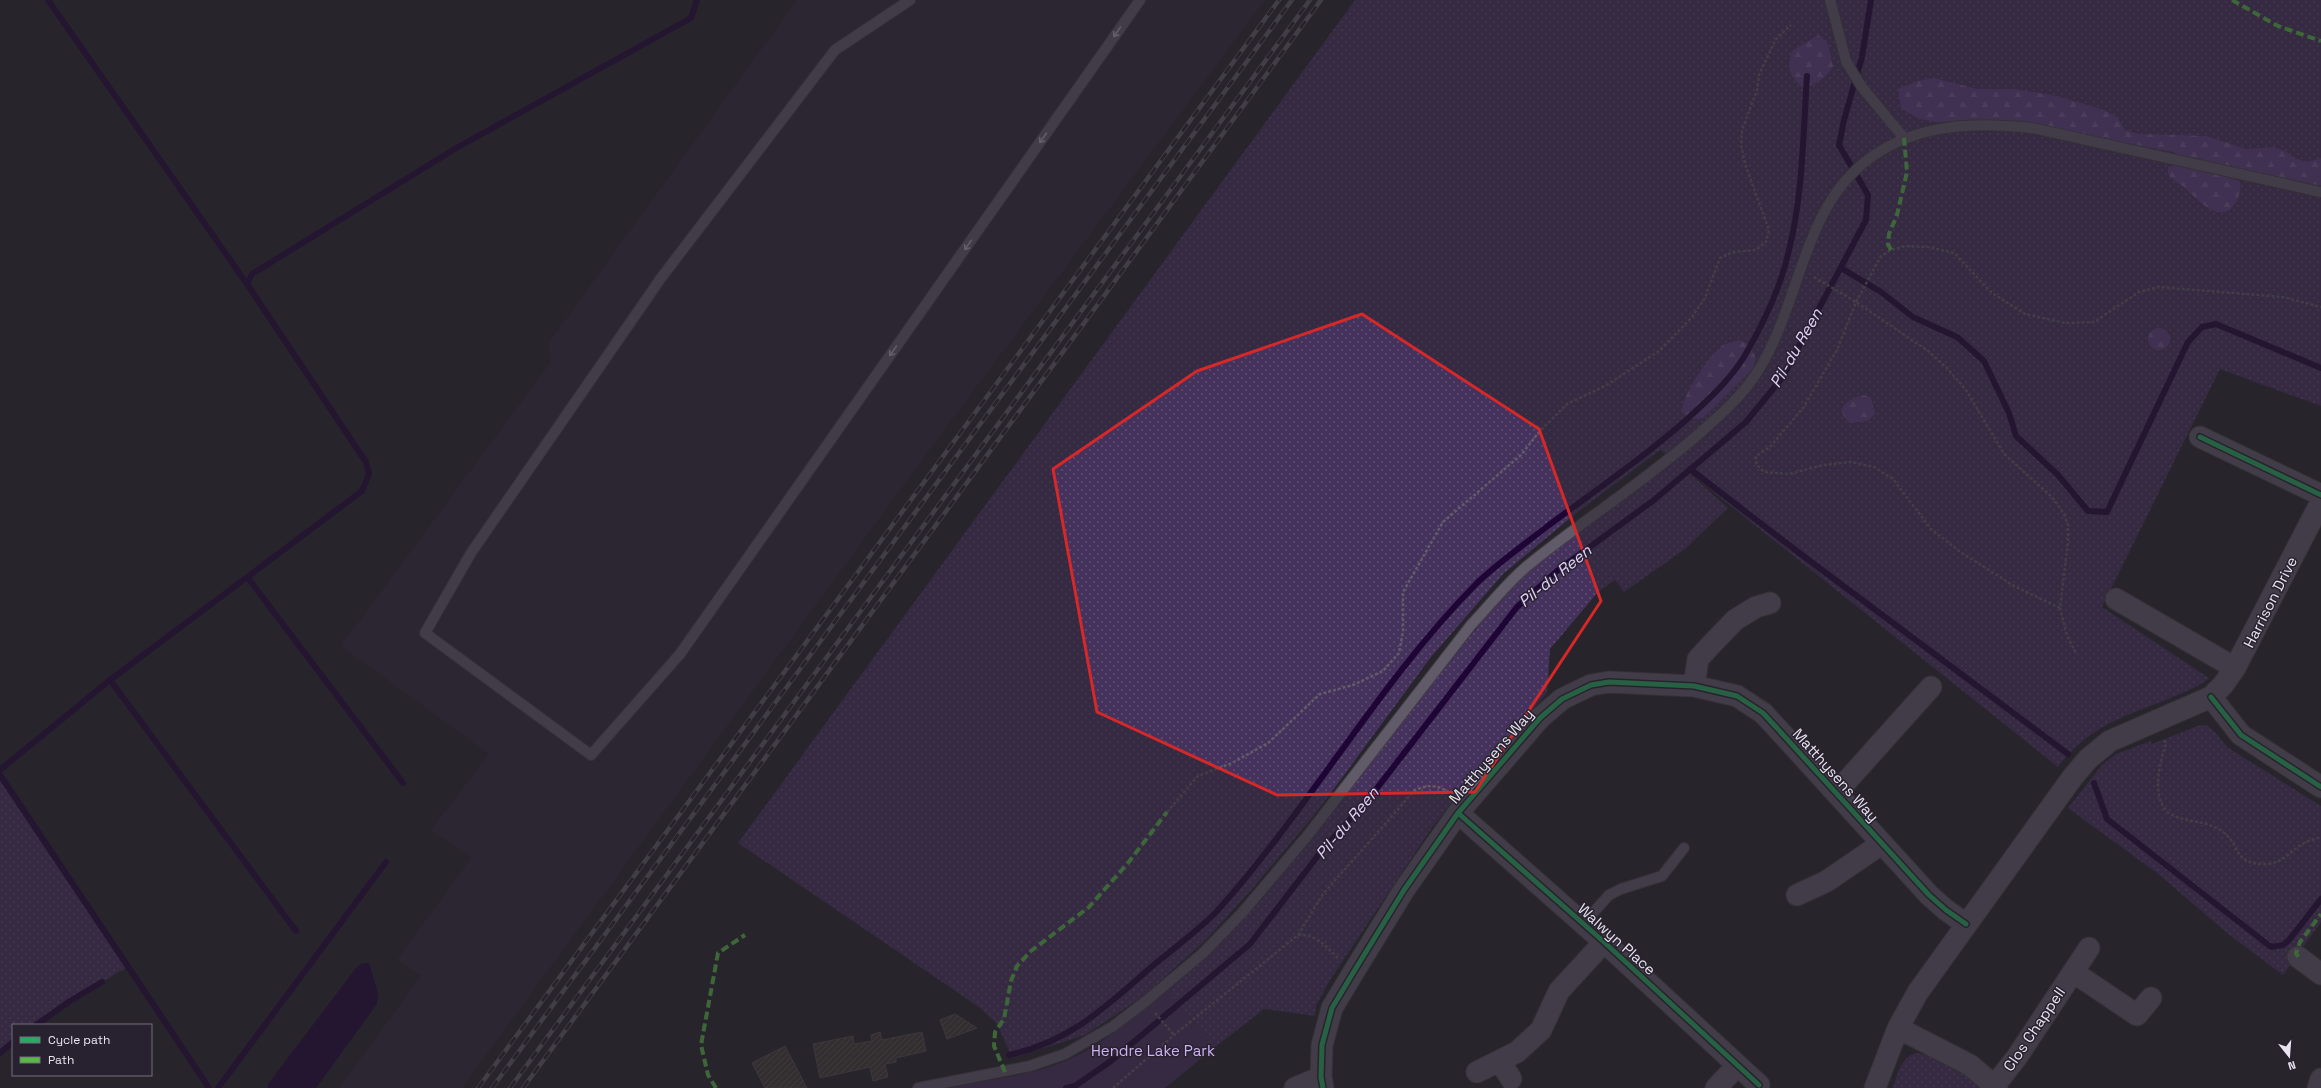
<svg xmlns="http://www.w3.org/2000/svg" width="2321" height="1088" viewBox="0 0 2321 1088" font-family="'Space Grotesk',sans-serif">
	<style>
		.built { fill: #30283b }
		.grass { fill: url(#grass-dots) }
		.forest { fill: url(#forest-firs) }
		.green { fill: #45325c }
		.water { fill: #1f0535 }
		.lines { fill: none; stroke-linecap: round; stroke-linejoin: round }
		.stream { stroke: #1f0535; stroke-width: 6 }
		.building { fill: url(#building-hatch); stroke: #524e50 }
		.service-casing { stroke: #434046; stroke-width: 12 }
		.minor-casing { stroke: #434046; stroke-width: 23 }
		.path { stroke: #625c68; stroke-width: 2.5; stroke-dasharray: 3 2; stroke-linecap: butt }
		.service { stroke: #615a69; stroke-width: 10 }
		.minor { stroke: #615a69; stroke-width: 21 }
		.rail-casing { stroke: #635e68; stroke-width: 4.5 }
		.rail { stroke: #282130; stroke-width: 3; stroke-dasharray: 9; stroke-linecap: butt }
		.quiet { stroke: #58b947; stroke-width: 4; stroke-dasharray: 8 4; stroke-linecap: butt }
		.cycleway-casing { stroke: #282130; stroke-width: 8 }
		.cycleway { stroke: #26ab63; stroke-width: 5 }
		.oneway { stroke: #aba6b2 }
		.marked { fill: none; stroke: #d62828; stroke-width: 3; stroke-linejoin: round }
		.labels { text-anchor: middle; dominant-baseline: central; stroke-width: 3; stroke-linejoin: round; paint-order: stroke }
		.street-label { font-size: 15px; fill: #e8e4ee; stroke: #282130 }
		.park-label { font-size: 15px; fill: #cdb3f1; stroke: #282130 }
		.water-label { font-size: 16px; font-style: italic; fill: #e1d0fa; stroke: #282130 }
	</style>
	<defs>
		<pattern id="grass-dots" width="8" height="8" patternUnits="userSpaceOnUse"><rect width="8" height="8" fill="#45325c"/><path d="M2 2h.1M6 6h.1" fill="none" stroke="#605074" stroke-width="1.8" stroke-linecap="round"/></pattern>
		<pattern id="forest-firs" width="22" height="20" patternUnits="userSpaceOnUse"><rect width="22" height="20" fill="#5e4080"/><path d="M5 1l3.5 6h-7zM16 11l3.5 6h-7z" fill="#755b92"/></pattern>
		<pattern id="building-hatch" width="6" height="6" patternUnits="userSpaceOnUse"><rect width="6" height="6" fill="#423a37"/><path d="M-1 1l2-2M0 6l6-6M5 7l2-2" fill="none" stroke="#5d5654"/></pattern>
	</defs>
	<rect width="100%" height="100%" fill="#28242c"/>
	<path class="built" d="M 797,0 L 1265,0 L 928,452 L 462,1088 L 339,1088 L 421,976 L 397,960 L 471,858 L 431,830 L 489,754 L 341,646 L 550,363 L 548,344 Z"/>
	<path class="grass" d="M 1355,0 L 2321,0 L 2321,406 L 2220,369 L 2102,607 L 2209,678 C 2197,688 2182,693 2168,699 C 2123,717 2089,726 2058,767 L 1682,467 L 1728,508 L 1685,549 L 1624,592 L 1615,580 L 1598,592 L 1550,649 L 1547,693 L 1467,783 L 1431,829 L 1330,980 L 1316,1006 L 1315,1016 L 1264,1009 L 1214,1048 L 1167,990 L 1248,915 L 1484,619 L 1526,573 L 1674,460 L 1660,450 L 1575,514 L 1503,574 L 1431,657 L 1316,813 L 1252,889 L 1205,941 L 1141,998 L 1085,1035 L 1012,1058 L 997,1024 L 979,1007 L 738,843 Z
		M 2200,725 L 2208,726 L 2215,732 L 2227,747 L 2321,806 L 2321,922 L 2283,975 L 2227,933 L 2157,873 L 2068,808 L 2102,765 L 2116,754 L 2151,741 L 2152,744 Z
		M 0,775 L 129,966 L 70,1001 L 36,1025 L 13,1025 L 13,1042 L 0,1053 Z
		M 1915,1053 C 1940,1055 1965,1070 1982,1088 L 1893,1088 C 1898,1073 1900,1059 1915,1053 Z"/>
	<path class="forest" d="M 1818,35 L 1827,41 L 1833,66 C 1825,79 1818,84 1803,88 C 1789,77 1787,67 1792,51 Z
		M 1934,78 L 1977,89 L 2015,89 L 2057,96 L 2104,110 L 2117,117 L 2125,130 L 2139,134 L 2207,136 L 2246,149 L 2274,147 L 2285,151 L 2294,158 L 2307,162 L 2321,158 L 2321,189 C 2301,185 2281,182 2262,178 C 2245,174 2240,164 2221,170 L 2223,176 L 2240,181 C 2241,190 2240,197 2234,205 C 2220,225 2197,199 2186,189 C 2180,183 2173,181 2168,174 L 2168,167 L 2184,163 L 2184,158 L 2173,152 L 2068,132 L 1983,121 L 1936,122 L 1919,119 L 1901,108 L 1898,89 L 1918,81 Z
		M2148 339a11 11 0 1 1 22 0a11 11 0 1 1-22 0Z
		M 1739,340 L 1749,345 L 1756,358 L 1753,369 L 1703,418 L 1691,419 L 1682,413 C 1680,398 1709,355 1722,346 C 1726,343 1734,342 1739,340 Z
		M 1864,395 L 1871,398 L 1875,414 L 1868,421 L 1849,423 C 1833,407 1848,399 1864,395 Z"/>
	<path class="green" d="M 1167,990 L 1214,1048 L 1165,1088 L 944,1088 C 981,1081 1020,1077 1055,1065 C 1095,1052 1135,1016 1167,990 Z"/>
	<path class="water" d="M 362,963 L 369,963 L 378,993 L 377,1004 L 316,1088 L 268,1088 L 268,1084 L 356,968 Z"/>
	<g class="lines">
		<path class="stream" d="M 48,0 L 247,284
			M 1841,268 L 1881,292 L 1913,317 L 1957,337 L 1984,361 L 2009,413 L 2016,436 L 2058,475 L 2088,511 L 2107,512 L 2188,342 L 2202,327 L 2216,324 L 2321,368
			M 1690,469 L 1798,552 L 2068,754
			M 248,578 L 403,783
			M 110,680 L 296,931
			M 0,770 L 110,680 L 362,491 L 369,474 L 366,462 L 247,284 L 252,274 L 458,147 L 691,18 L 697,0
			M 0,775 L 209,1088
			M 2094,783 L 2107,819 L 2271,947 L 2283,945 L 2289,940 L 2321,899
			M 36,1025 L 70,1001 L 102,982
			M 0,1053 L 13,1042
			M 1009,1055 C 1069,1042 1103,1009 1148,970 C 1169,951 1200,930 1218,910 C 1311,806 1379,682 1477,583 C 1499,562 1525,544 1549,525 C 1595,491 1643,458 1686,420 C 1707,401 1729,381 1744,357 C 1762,326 1780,289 1788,254 C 1803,197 1803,135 1807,76
			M 218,1088 L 386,862
			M 1066,1088 L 1075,1086 L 1111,1061 L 1250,944 L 1320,853 L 1374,792 L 1517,607 L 1557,571 L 1654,500 L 1746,422 L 1782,378 L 1866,220 L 1868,195 L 1839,145 L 1844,120 L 1862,57 L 1871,0"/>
	</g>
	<path class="building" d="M 955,1014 L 977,1028 L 947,1039 L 940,1020 Z
		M 880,1032 L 882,1040 L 922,1032 L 926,1051 L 896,1058 L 896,1062 L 885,1064 L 888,1077 L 873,1081 L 870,1067 L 820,1078 L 813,1044 L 853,1036 L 854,1044 L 872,1041 L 871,1035 Z
		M 785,1046 L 807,1088 L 765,1088 L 752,1063 Z"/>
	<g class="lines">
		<g class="service-casing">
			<path id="service" d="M 910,0 L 835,50 L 661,278 L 471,553 L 425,633 L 591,755 L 680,654 L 1140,0
				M 1830,0 L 1846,61 L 1861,86 L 1904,138
				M 1583,924 L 1609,895 L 1621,889 L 1662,876 L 1684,848
				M 918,1088 L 1030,1066 L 1065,1054 L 1112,1027 L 1145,1002 L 1203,953 L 1242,913 L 1308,835 L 1471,625 C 1489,606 1506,584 1526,567 C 1583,520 1646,481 1701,432 C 1718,417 1735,402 1749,384 C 1802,314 1797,211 1870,158 C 1918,123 1976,122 2032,128 L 2321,192"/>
		</g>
		<g class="minor-casing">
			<path id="minor" d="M 2200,437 L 2321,495
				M 2116,599 L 2235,668
				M 1694,686 L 1698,659 L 1708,648 L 1735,620 L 1756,607 L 1770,603
				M 2211,697 L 2241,735 L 2321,787
				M 1836,793 L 1931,687
				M 1458,813 L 1604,942 L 1759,1085
				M 1797,895 L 1827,881 L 1881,844
				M 2298,957 L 2321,974
				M 2073,972 L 2137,1015 L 2151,998
				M 1898,1028 L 1970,1065 L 1997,1088
				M 1500,1061 L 1511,1079
				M 1477,1072 L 1517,1052 L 1541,1030 L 1559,991 L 1604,942
				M 1995,1085 L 2017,1057 L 2089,948
				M 1295,1088 L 1321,1077
				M 1323,1088 L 1321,1077 L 1322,1045 L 1332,1008 L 1353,973 L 1404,890 L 1458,813 L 1540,718 L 1562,699 L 1591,685 L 1609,682 L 1694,686 L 1737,696 L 1763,713 L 1776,727 L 1929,895 L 1946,910 L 1966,924
				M 1716,1088 L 1737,1066
				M 1875,1088 L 1898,1028 L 1918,992 L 2072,778 L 2088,759 L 2110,741 L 2211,697 L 2223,685 L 2235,668 L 2321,502
				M 2318,1088 L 2321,1079"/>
		</g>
		<path class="path" d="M 1814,277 L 1856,302 L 1928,351 L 1947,368 L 1966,390 L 2004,454 L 2052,497 L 2064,514 L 2068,525 L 2068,541 L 2060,608 L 2067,636 L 2076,653
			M 2060,608 L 2014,586 L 1959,551 L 1931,529 L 1893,479 L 1874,467 L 1851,462 L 1823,465 L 1789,474 L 1764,472 L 1756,464 L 1756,456 L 1770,447 L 1803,408 L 1837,350 L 1856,302 L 1881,256 L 1891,250 L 1905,246 L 1928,247 L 1954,253 L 1992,293 L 2025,314 L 2065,323 L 2094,322 L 2139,292 L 2159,287 L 2283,297 L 2321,307
			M 2164,740 L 2166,744 C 2159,764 2148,808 2177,817 C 2193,823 2208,821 2223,832 C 2242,846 2232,864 2265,864 C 2284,864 2291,849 2306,842 C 2311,840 2316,839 2321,837
			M 1167,812 L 1198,776 L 1232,763 L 1268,743 L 1320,694 L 1353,685 L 1383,671 L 1399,653 L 1403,631 L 1403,592 L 1443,522 L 1521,455 L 1539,432 L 1567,404 L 1605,386 L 1659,351 L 1692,317 L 1705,298 L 1720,258 L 1733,252 L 1756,250 L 1766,242 L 1769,230 L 1745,164 L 1741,145 L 1742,130 L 1757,90 L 1759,75 L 1773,45 L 1776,39 L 1791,25
			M 1298,935 L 1323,894 L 1415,790 C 1427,785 1437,784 1448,792
			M 1155,1013 L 1174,1035
			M 1113,1088 L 1174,1035 L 1298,935 C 1317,934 1325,946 1338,958"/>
		<use href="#service" class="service"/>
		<use href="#minor" class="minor"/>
		<g class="rail-casing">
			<path id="rail" d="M 478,1088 L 1279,0
				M 492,1088 L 1292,0
				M 510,1088 L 1310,0
				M 523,1088 L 1321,0"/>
		</g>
		<use href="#rail" class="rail"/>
		<path class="quiet" d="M 2232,0 L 2278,26 L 2321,41
			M 1891,250 L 1888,244 L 1889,234 L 1897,215 L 1907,172 L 1904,138
			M 2298,957 L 2296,953 L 2300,942 L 2321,914
			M 1005,1072 L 994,1046 L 995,1032 L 1004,1019 L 1011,981 L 1017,966 L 1031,951 L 1089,907 L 1128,863 L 1167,812
			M 716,1088 L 708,1075 L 701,1045 L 718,953 L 745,935"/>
		<g class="cycleway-casing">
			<path id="cycleway" d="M 2200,437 L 2321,495
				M 2211,697 L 2241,735 L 2321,787
				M 1458,813 L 1604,942 L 1759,1085
				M 1323,1088 L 1321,1077 L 1322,1045 L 1332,1008 L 1353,973 L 1404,890 L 1458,813 L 1540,718 L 1562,699 L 1591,685 L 1609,682 L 1694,686 L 1737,696 L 1763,713 L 1776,727 L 1929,895 L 1946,910 L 1966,924"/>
		</g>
		<use href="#cycleway" class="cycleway"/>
	</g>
	<defs><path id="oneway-shaft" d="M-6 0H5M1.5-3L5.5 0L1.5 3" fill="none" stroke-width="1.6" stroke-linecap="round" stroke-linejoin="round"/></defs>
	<g class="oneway">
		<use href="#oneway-shaft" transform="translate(1117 32) rotate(125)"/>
		<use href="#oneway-shaft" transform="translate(1043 138) rotate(125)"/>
		<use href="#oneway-shaft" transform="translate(968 245) rotate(125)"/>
		<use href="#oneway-shaft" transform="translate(893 351) rotate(125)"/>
	</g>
	<path d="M0 0H2321V1088H0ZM 1362,314 L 1539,429 L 1601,601 L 1475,792 L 1277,795 L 1097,712 L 1053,469 L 1197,371 Z" fill="#28242c" fill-opacity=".55" fill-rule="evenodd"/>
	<path class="marked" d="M 1362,314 L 1539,429 L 1601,601 L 1475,792 L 1277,795 L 1097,712 L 1053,469 L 1197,371 Z"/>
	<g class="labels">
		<g class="street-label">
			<text transform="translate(2270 602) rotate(-63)">Harrison Drive</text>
			<text transform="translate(1491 756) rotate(-49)">Matthysens Way</text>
			<text transform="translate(1836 775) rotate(48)">Matthysens Way</text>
			<text transform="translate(1617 939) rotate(42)">Walwyn Place</text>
			<text transform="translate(2034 1029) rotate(-56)">Clos Chappell</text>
		</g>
		<g class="park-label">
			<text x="1153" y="1050">Hendre Lake Park</text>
		</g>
		<g class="water-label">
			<text transform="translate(1796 348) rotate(-60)">Pil-du Reen</text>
			<text transform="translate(1555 576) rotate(-39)">Pil-du Reen</text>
			<text transform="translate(1347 823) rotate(-50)">Pil-du Reen</text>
		</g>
	</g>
	<rect x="12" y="1024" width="140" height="52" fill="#282130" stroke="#756f7c"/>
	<rect x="20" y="1037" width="20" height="6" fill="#26ab63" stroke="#756f7c"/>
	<text x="48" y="1044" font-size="12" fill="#e8e4ee">Cycle path</text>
	<rect x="20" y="1057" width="20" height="6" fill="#58b947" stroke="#756f7c"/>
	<text x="48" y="1064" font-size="12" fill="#e8e4ee">Path</text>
	<g transform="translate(2289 1056) rotate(163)" stroke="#282130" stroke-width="3" paint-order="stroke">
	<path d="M0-3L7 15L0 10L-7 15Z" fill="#e8e4ee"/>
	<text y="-6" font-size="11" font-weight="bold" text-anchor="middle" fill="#e8e4ee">N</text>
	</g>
</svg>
